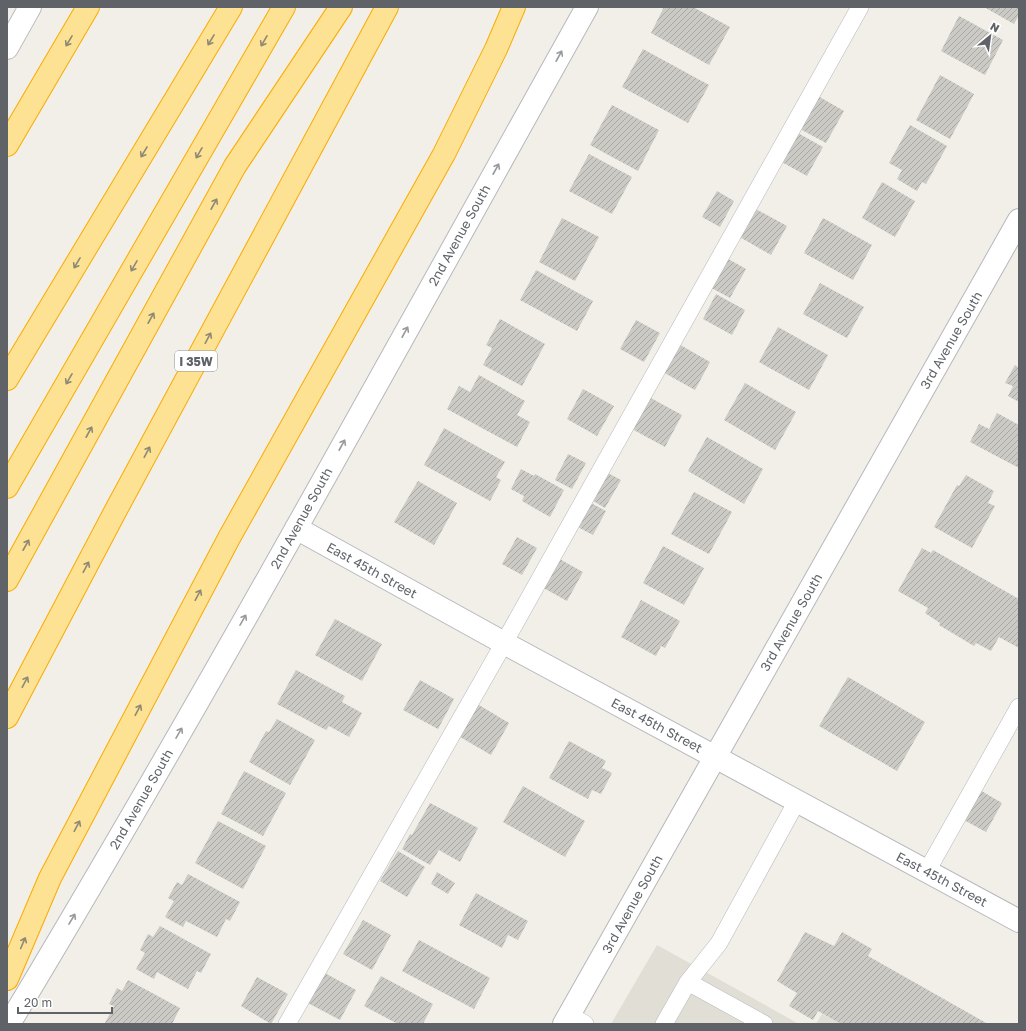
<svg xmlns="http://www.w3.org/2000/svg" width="1026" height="1031" viewBox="0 0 1026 1031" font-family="'Golos Text',sans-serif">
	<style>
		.education { fill: #e1ded6 }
		.building { fill: url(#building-hatch) }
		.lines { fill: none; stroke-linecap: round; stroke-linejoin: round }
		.service-casing { stroke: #b5b8bc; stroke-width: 18 }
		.minor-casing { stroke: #b5b8bc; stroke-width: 24 }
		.motorway-casing { stroke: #f9ab00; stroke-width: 24 }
		.service { stroke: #fff; stroke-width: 17 }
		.minor { stroke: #fff; stroke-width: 22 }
		.motorway { stroke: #fde293; stroke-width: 22 }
		.oneway { stroke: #8e8975 }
		.oneway2 { stroke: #979a9d }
		.labels { text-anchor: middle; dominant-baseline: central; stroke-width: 4; stroke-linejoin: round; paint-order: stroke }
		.shield { fill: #fff; stroke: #8f9295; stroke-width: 1 }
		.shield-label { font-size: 12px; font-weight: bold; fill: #5f6368 }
		.street-label { font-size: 13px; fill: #5f6368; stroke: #fff }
	</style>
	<defs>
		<pattern id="building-hatch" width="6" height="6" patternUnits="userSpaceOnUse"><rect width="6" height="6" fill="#cccac5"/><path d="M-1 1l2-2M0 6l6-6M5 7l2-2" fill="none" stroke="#a9a8a4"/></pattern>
	</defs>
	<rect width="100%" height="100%" fill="#f1efe8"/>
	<path class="education" d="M 657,945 L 758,1001 L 799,1024 L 611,1024 Z
		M 822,1014 L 841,1024 L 816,1024 Z"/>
	<path class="building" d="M 664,7 L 693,7 L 730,27 L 709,65 L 651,33 Z
		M 984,7 L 1019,7 L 1019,15 L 1014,24 Z
		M 959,16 L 1003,40 L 985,75 L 941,51 Z
		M 643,49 L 709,85 L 688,123 L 622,87 Z
		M 940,75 L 974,94 L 950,139 L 916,120 Z
		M 818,96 L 844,111 L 826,143 L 800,129 Z
		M 612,105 L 659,130 L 638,171 L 590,145 Z
		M 910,125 L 947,146 L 926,184 L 922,182 L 917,191 L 897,179 L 902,170 L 889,163 Z
		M 796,132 L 823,147 L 807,176 L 780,161 Z
		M 589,154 L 632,177 L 612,214 L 569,191 Z
		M 882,182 L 915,201 L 895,237 L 862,218 Z
		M 717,191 L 734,201 L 720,227 L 702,217 Z
		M 754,208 L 787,226 L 771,255 L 738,236 Z
		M 562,218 L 599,237 L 575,281 L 539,262 Z
		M 823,218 L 872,245 L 853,280 L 804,253 Z
		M 723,256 L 746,269 L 730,298 L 706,285 Z
		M 536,270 L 593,301 L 577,331 L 520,300 Z
		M 820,283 L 864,307 L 847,338 L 803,314 Z
		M 716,294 L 745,310 L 732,335 L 703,319 Z
		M 500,319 L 545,344 L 522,386 L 483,365 L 492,348 L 486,345 Z
		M 636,320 L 660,333 L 644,362 L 620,349 Z
		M 778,327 L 828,355 L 809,390 L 759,362 Z
		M 677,343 L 710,362 L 695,390 L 661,371 Z
		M 1015,365 L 1019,368 L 1019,402 L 1008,396 L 1013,386 L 1005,383 Z
		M 479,375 L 525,401 L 517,415 L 530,422 L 517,447 L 447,409 L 459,386 L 470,392 Z
		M 745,383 L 796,412 L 775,450 L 724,420 Z
		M 583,389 L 614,406 L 597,436 L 567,419 Z
		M 649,397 L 682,415 L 665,447 L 632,429 Z
		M 997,413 L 1019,425 L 1019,468 L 970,442 L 979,424 L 989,429 Z
		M 444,428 L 505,462 L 496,477 L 501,480 L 490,501 L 424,465 Z
		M 707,437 L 763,469 L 744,504 L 688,471 Z
		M 568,454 L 586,463 L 572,489 L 555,480 Z
		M 521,469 L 534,476 L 535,474 L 564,490 L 550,517 L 522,501 L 524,496 L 511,489 Z
		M 606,472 L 621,480 L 605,508 L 590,499 Z
		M 966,475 L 994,491 L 988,503 L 995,506 L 972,548 L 934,527 L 957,485 L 959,486 Z
		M 418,481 L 457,503 L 434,545 L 394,522 Z
		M 694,492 L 732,512 L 709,554 L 671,534 Z
		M 589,502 L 606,511 L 593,535 L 576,526 Z
		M 517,537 L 537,548 L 522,575 L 502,564 Z
		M 663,546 L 704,568 L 684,605 L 643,583 Z
		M 922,548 L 931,553 L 933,550 L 1019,599 L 1019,648 L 999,637 L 991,651 L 976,643 L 974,646 L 939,625 L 940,623 L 925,613 L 928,608 L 898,591 Z
		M 556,557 L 583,572 L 567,601 L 540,586 Z
		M 641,600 L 680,621 L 665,648 L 661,646 L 656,656 L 621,637 Z
		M 335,619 L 382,644 L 362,681 L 315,655 Z
		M 296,670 L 345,696 L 342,702 L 362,713 L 349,737 L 329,726 L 326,730 L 277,704 Z
		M 848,677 L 925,722 L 897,771 L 819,726 Z
		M 420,680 L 454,699 L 438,729 L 403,710 Z
		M 474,702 L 509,723 L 491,755 L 455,734 Z
		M 277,719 L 315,740 L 290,785 L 249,762 L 266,731 L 269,732 Z
		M 569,741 L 606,761 L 602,768 L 612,773 L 601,794 L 592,790 L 588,799 L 549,778 Z
		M 244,771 L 286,793 L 263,836 L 221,814 Z
		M 523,786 L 585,821 L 565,857 L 503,822 Z
		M 980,790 L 1002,803 L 986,832 L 964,820 Z
		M 430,803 L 478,828 L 460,862 L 439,850 L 430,865 L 402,849 L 410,834 L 412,835 Z
		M 218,821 L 266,846 L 243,889 L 195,863 Z
		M 398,851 L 425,867 L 407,897 L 380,881 Z
		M 437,872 L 455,883 L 448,894 L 431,884 Z
		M 188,874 L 240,902 L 230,921 L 226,919 L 217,937 L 186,921 L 183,927 L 165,917 L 174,901 L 168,898 L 177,882 L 182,885 Z
		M 476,893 L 528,921 L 518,940 L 508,935 L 502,948 L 459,925 Z
		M 363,920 L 391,935 L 372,970 L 343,954 Z
		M 160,926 L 211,954 L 201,973 L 197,971 L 188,989 L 157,972 L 154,979 L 136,969 L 145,953 L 140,950 L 148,934 L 153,937 Z
		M 805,932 L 834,946 L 842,932 L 872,949 L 868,956 L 988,1024 L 841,1024 L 818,1011 L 813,1020 L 789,1006 L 797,993 L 777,981 Z
		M 419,940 L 490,978 L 474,1009 L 402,971 Z
		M 323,972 L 356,990 L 340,1020 L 306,1002 Z
		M 381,976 L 433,1004 L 423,1024 L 398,1024 L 364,1006 Z
		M 257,977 L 288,994 L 271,1024 L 241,1006 Z
		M 128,980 L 180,1008 L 172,1024 L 105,1023 L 114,1006 L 109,1004 L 117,988 L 122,991 Z"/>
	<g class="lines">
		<g class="service-casing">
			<path id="service" d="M 927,871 L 1019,707
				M 569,1015 L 585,1024
				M 287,1024 L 504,643 L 860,7
				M 664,1024 L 688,982
				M 764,1024 L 688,982 L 719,943 L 797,801"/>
		</g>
		<g class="minor-casing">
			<path id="minor" d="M 7,48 L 30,7
				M 296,528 L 504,643 L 1019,921
				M 9,1024 C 210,690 397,347 587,7
				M 564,1024 L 1019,220"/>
		</g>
		<g class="motorway-casing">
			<path id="motorway" d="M 7,145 L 88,7
				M 7,379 L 231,7
				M 7,487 L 284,7
				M 7,580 L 235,166 L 341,7
				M 7,717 L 117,508 L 387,7
				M 7,979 L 50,878 L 229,538 L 444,154 L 496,49 L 514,7"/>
		</g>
		<use href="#service" class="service"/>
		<use href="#minor" class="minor"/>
		<use href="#motorway" class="motorway"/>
	</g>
	<defs><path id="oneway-shaft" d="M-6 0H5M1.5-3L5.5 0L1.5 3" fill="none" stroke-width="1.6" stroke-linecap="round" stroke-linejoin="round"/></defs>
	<g class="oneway">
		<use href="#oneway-shaft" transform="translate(211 40) rotate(121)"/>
		<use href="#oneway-shaft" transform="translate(69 41) rotate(121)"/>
		<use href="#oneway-shaft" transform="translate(264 41) rotate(120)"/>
		<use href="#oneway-shaft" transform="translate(144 152) rotate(121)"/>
		<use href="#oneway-shaft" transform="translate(199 153) rotate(120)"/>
		<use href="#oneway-shaft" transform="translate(214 204) rotate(-61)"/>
		<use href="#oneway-shaft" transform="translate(77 263) rotate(121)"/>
		<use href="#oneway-shaft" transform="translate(134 266) rotate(120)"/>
		<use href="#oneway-shaft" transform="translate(151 318) rotate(-61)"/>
		<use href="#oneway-shaft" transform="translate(208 338) rotate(-62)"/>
		<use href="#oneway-shaft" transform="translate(69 379) rotate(120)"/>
		<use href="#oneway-shaft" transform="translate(89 432) rotate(-61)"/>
		<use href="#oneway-shaft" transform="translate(147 452) rotate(-62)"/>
		<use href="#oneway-shaft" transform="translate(26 545) rotate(-61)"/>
		<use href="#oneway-shaft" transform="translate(86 567) rotate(-62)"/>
		<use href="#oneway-shaft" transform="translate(198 595) rotate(-62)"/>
		<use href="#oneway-shaft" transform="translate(25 682) rotate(-62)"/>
		<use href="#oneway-shaft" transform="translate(138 710) rotate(-62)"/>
		<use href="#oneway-shaft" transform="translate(77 826) rotate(-62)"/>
		<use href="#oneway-shaft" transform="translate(23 943) rotate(-67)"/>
	</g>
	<g class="oneway2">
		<use href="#oneway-shaft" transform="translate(559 56) rotate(-61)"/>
		<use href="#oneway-shaft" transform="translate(496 169) rotate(-61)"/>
		<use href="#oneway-shaft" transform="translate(405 332) rotate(-61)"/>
		<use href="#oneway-shaft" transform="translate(342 445) rotate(-61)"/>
		<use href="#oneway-shaft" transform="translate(243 620) rotate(-60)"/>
		<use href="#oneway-shaft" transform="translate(179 733) rotate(-60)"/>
		<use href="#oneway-shaft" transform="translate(72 919) rotate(-59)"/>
	</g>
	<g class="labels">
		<rect class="shield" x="175" y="351" width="42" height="20" rx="3"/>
		<g class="shield-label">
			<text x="196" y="361">I 35W</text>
		</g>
		<g class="street-label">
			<text transform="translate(459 235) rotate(-61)">2nd Avenue South</text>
			<text transform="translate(951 340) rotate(-60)">3rd Avenue South</text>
			<text transform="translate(301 518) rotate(-61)">2nd Avenue South</text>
			<text transform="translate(372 570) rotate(29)">East 45th Street</text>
			<text transform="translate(791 622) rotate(-60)">3rd Avenue South</text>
			<text transform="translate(657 725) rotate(28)">East 45th Street</text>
			<text transform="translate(141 799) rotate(-60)">2nd Avenue South</text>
			<text transform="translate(942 879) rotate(28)">East 45th Street</text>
			<text transform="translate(632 904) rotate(-61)">3rd Avenue South</text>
		</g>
	</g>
	<rect width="1026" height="1031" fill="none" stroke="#5f6368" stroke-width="16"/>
	<g transform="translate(990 36) rotate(29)" stroke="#ffffff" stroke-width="3" paint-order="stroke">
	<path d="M0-3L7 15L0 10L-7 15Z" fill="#5f6368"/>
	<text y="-6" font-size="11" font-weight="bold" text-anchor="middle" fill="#5f6368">N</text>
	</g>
	<path d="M18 1007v6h94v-6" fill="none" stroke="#5f6368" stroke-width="2"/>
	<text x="24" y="1007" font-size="12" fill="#5f6368" stroke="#ffffff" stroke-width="3" paint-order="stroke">20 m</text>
</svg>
